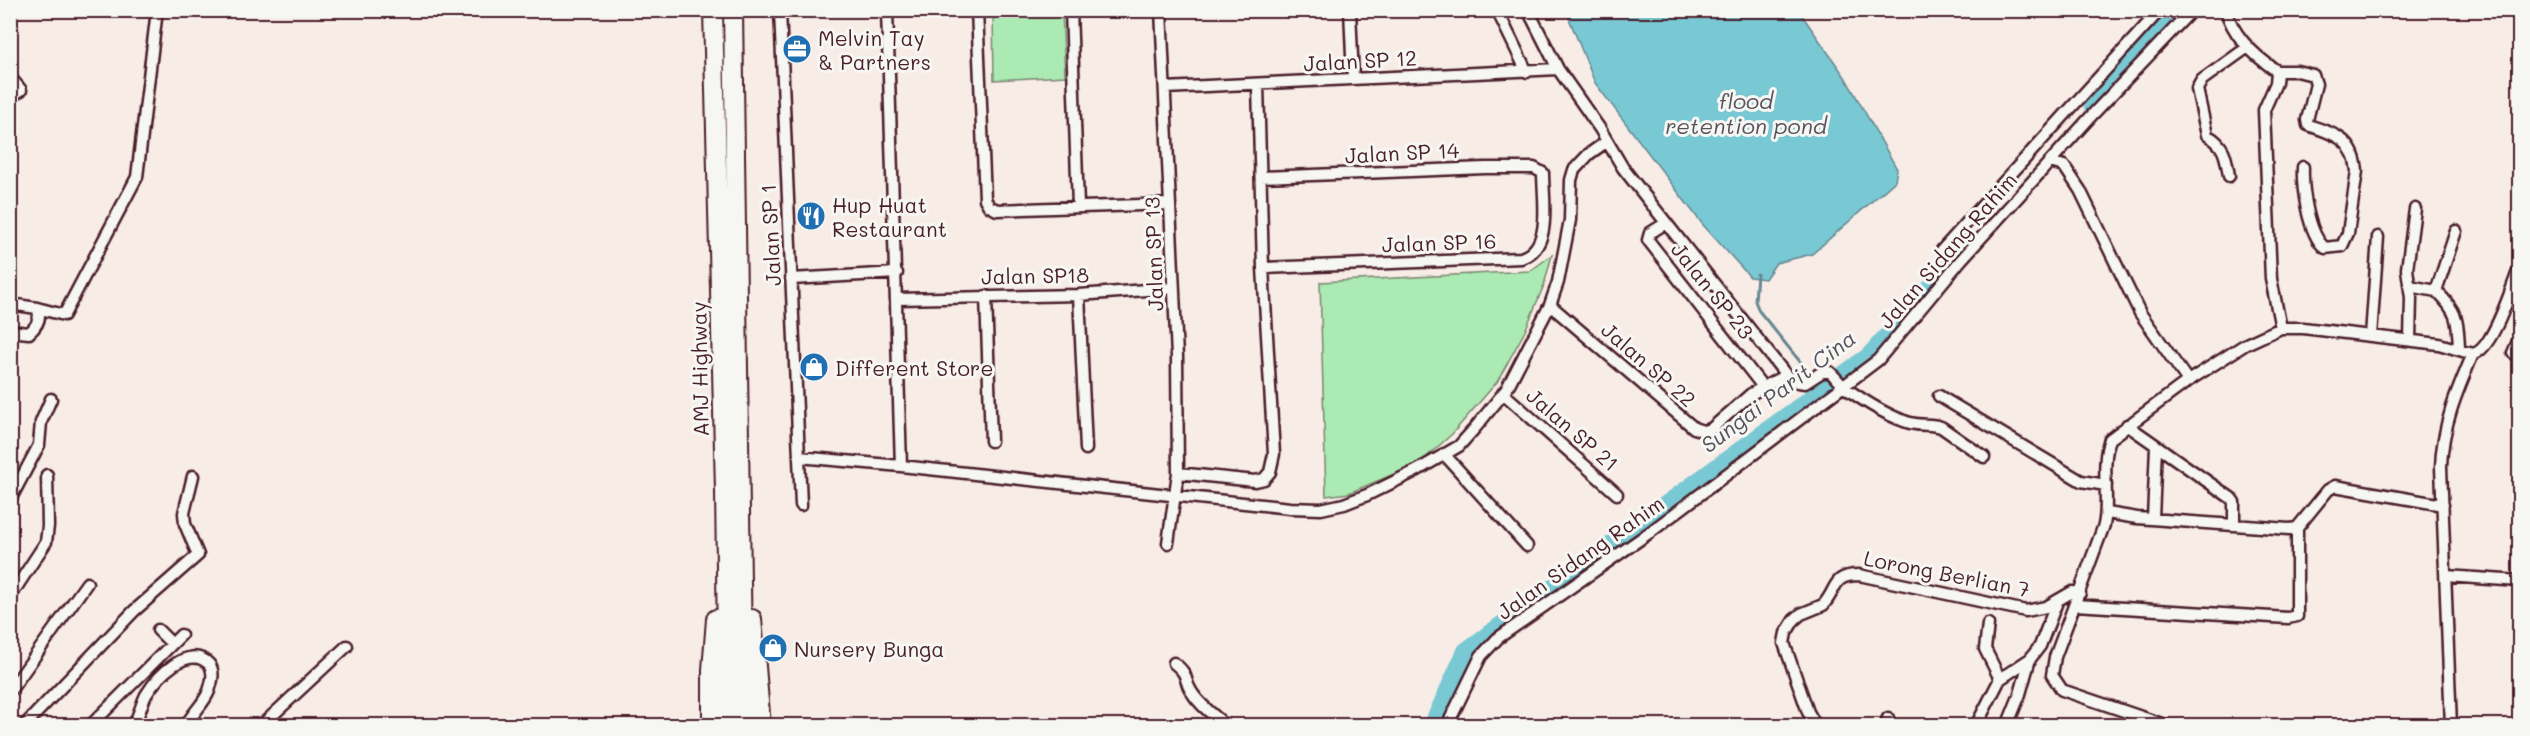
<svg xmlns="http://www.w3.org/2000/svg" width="2530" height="736" viewBox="0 0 2530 736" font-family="Mali,sans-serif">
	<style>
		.green { fill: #abebb3; stroke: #7a856f; stroke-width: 1.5 }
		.water { fill: #78c9d3; stroke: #668590; stroke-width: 1.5 }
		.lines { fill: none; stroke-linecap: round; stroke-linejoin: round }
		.stream { stroke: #668590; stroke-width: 3 }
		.river { stroke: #78c9d3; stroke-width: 18 }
		.minor-casing { stroke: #4a1f2b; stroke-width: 15 }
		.trunk-casing { stroke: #4a1f2b; stroke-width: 22 }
		.minor { stroke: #f6f6f2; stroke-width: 10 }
		.trunk { stroke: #f6f6f2; stroke-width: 18 }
		.labels { text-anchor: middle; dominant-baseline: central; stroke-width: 6; stroke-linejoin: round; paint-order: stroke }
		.poi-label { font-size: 21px; fill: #4a1f2b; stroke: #f6f6f2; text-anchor: start }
		.street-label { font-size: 21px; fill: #4a1f2b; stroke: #f6f6f2 }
		.water-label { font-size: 22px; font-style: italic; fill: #58525d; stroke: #f6f6f2 }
	</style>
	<rect width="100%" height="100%" fill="#f8ece6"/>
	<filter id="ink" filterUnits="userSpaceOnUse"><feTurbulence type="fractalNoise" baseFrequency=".0167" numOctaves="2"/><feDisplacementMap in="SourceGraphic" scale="12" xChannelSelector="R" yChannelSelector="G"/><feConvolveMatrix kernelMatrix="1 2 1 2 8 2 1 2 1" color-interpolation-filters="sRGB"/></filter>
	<g filter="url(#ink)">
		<path class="green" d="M 993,11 L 1062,11 L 1065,76 L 994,80 Z
			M 1552,255 L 1544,285 L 1525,331 L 1497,382 L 1452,434 L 1420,463 L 1349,493 L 1326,496 L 1320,282 L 1530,271 Z"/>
		<path class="water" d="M 1566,11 L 1799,11 L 1845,77 L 1897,169 L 1895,181 L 1812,254 L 1776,263 L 1765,279 L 1750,277 L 1703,225 L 1595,83 Z"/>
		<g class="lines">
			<path class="stream" d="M 1757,274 L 1755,301 L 1759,311 L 1811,375"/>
			<path class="river" d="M 2093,107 L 2180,10
				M 1432,726 L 1466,651 L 1869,356 L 1958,257"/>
			<g class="minor-casing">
				<path id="minor" d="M 780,10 L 801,505
					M 887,10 L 901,466
					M 977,10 L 985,199 L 989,206 L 997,210 L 1170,204
					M 1071,10 L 1078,206
					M 1161,10 L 1177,357 L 1178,473 L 1168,543
					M 1350,10 L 1353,79
					M 1497,10 L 1527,72
					M 1528,10 L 1558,69 L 1600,129 L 1623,168 L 1786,375 L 1792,381 L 1805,383 L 1822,372 L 1830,372 C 1836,377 1840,385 1847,389 C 1864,401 1885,414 1904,421 C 1918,427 1929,423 1941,427 L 1984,457
					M 2226,10 C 2233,36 2256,57 2277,71 L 2276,83 L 2264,110 L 2271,279 L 2281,328
					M 10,13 L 13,10
					M 2277,71 L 2297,71 L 2313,75 L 2316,84 L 2307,120 L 2308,125 C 2334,134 2354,138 2357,171 L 2348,233 L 2342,246 L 2325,248 C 2308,234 2302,188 2303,167
					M 10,77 L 21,90 L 10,97
					M 1165,88 L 1558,69
					M 2050,162 L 2064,166 L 2080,190 L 2140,313 L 2188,381
					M 2229,176 C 2226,157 2225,145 2207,135 L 2197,89 L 2202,80 L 2248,47
					M 1261,177 L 1485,168 L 1534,168 L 1543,173 C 1543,201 1553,248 1521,258 L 1263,268
					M 1666,223 L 1650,233 L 1648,240 L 1763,387
					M 1942,250 L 2160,10
					M 791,279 L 897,273
					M 2410,286 L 2436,291 L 2456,231
					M 2436,291 C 2457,311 2458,319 2459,348
					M 1079,295 L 1086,449
					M 986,296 L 991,441
					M 898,299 L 1079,295 L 1173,288
					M 10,304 L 37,308 L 64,315 L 137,177 L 157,10
					M 1550,305 L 1694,428 L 1703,431 L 1711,429 L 1751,394 L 1786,375
					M 10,331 L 29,333 C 37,326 42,318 37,308
					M 2371,336 L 2378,237
					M 2520,336 L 2513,353 L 2520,354
					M 2410,340 L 2411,298 L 2407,269 L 2415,209
					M 1503,393 L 1617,494
					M 1939,396 L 2081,481 L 2106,485
					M 2127,425 L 2231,498 L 2234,502 L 2234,525
					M 1444,454 L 1527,546
					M 799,457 L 901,466 L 1290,508 L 1321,509 L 1344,504 L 1367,495 L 1416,471 L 1459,446 L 1475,428 L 1506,390 L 1550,305 L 1558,282 L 1570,220 L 1571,180 L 1574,170 L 1589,154 L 1606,142
					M 1178,473 L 1255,481 L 1264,479 L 1270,472 L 1274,454 L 1263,268 L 1258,85
					M 10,500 L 39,445 L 41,422 L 51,399
					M 2107,513 L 2137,518 L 2289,529 L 2297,528 L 2328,490 L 2335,486 L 2443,505
					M 2153,519 L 2156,446
					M 2446,576 L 2520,581
					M 10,597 L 46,542 L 48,526 L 47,475
					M 2075,605 L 2288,618 L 2297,616 L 2297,528
					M 1988,624 L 1985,649 L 2000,679
					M 158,630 L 172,644
					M 1174,663 C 1190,676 1183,678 1191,691 C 1199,705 1214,715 1226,726
					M 10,691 L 87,583
					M 1978,722 L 2000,679 L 2030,659 L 2040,646 L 2057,602
					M 24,726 L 134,611 L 198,555 L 185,524 L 184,513 L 193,476
					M 90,726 L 181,635
					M 133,726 C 139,716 141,705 146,695 C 157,677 188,643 209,664 C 215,671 212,682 209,691 C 204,704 192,713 186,726
					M 261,726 L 347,646
					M 1447,726 L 1481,656 L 1498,638 L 1649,533 L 1878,360 L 1961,260 L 2094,113 L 2192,10
					M 1816,726 L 1808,712 L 1784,643 L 1786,633 L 1794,620 L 1801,614 L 1823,605 C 1838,589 1831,575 1859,575 L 2026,611 L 2046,607 L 2072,592 L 2080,593
					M 1885,726 L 1888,718
					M 2007,726 L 2020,694 L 2030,659
					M 2168,726 L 2062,690 L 2052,675 L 2055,657 L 2104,525 C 2110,497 2100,465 2110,439 L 2188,381 L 2246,344 L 2281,328 L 2303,328 L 2439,344 L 2473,354
					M 2451,726 L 2441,467 C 2442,426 2457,391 2473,354 C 2493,350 2512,286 2520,266"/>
			</g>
			<g class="trunk-casing">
				<path id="trunk" d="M 713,10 L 725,490 L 728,726
					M 733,10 L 743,726
					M 752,619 L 761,726
					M 712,726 L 712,670 L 716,619"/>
			</g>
			<use href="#minor" class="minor"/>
			<use href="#trunk" class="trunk"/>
		</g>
	</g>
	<defs>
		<g id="office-disc" transform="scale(1.5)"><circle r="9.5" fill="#1f6fb2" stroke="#f6f6f2"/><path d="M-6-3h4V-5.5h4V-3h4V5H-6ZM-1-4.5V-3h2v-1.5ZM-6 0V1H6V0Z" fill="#fff"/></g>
		<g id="restaurant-disc" transform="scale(1.5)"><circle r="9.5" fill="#1f6fb2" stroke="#f6f6f2"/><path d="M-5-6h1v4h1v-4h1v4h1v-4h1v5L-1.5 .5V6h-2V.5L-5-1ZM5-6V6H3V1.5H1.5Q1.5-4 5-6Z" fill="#fff"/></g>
		<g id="shop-disc" transform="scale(1.5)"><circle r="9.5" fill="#1f6fb2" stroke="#f6f6f2"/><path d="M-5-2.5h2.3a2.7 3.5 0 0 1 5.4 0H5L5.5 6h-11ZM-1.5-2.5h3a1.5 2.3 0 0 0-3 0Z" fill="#fff"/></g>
	</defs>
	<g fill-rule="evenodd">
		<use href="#office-disc" x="797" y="49"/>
		<use href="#restaurant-disc" x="811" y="216"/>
		<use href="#shop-disc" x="814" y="367"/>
		<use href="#shop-disc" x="773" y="648"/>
	</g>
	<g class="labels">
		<g class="poi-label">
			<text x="818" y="37">Melvin Tay<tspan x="818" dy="24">&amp; Partners</tspan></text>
			<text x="832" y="204">Hup Huat<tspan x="832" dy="24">Restaurant</tspan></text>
			<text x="835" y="367">Different Store</text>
			<text x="794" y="648">Nursery Bunga</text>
		</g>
		<g class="street-label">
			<text transform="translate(1360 60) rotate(-3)">Jalan SP 12</text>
			<text transform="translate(1402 152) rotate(-3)">Jalan SP 14</text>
			<text transform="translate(770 235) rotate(-93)">Jalan SP 1</text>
			<text transform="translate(1439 242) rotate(-2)">Jalan SP 16</text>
			<text transform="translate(1947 250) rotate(-49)">Jalan Sidang Rahim</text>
			<text transform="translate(1153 254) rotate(-92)">Jalan SP 13</text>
			<text transform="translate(1035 275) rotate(-1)">Jalan SP18</text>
			<text transform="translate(1713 290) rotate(51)">Jalan SP 23</text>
			<text transform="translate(1649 364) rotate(41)">Jalan SP 22</text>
			<text transform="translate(699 369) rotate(-91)">AMJ Highway</text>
			<text transform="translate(1573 429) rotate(41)">Jalan SP 21</text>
			<text transform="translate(1580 557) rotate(-35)">Jalan Sidang Rahim</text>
			<text transform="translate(1947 573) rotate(11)">Lorong Berlian 7</text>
		</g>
		<g class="water-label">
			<text x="1746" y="100">flood<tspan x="1746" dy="25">retention pond</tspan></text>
			<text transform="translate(1778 391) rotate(-37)">Sungai Parit Cina</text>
		</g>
	</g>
	<rect width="2530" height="736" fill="none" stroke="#f6f6f2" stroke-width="36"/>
	<rect x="18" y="18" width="2494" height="700" fill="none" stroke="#4a1f2b" stroke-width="2" filter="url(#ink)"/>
</svg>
